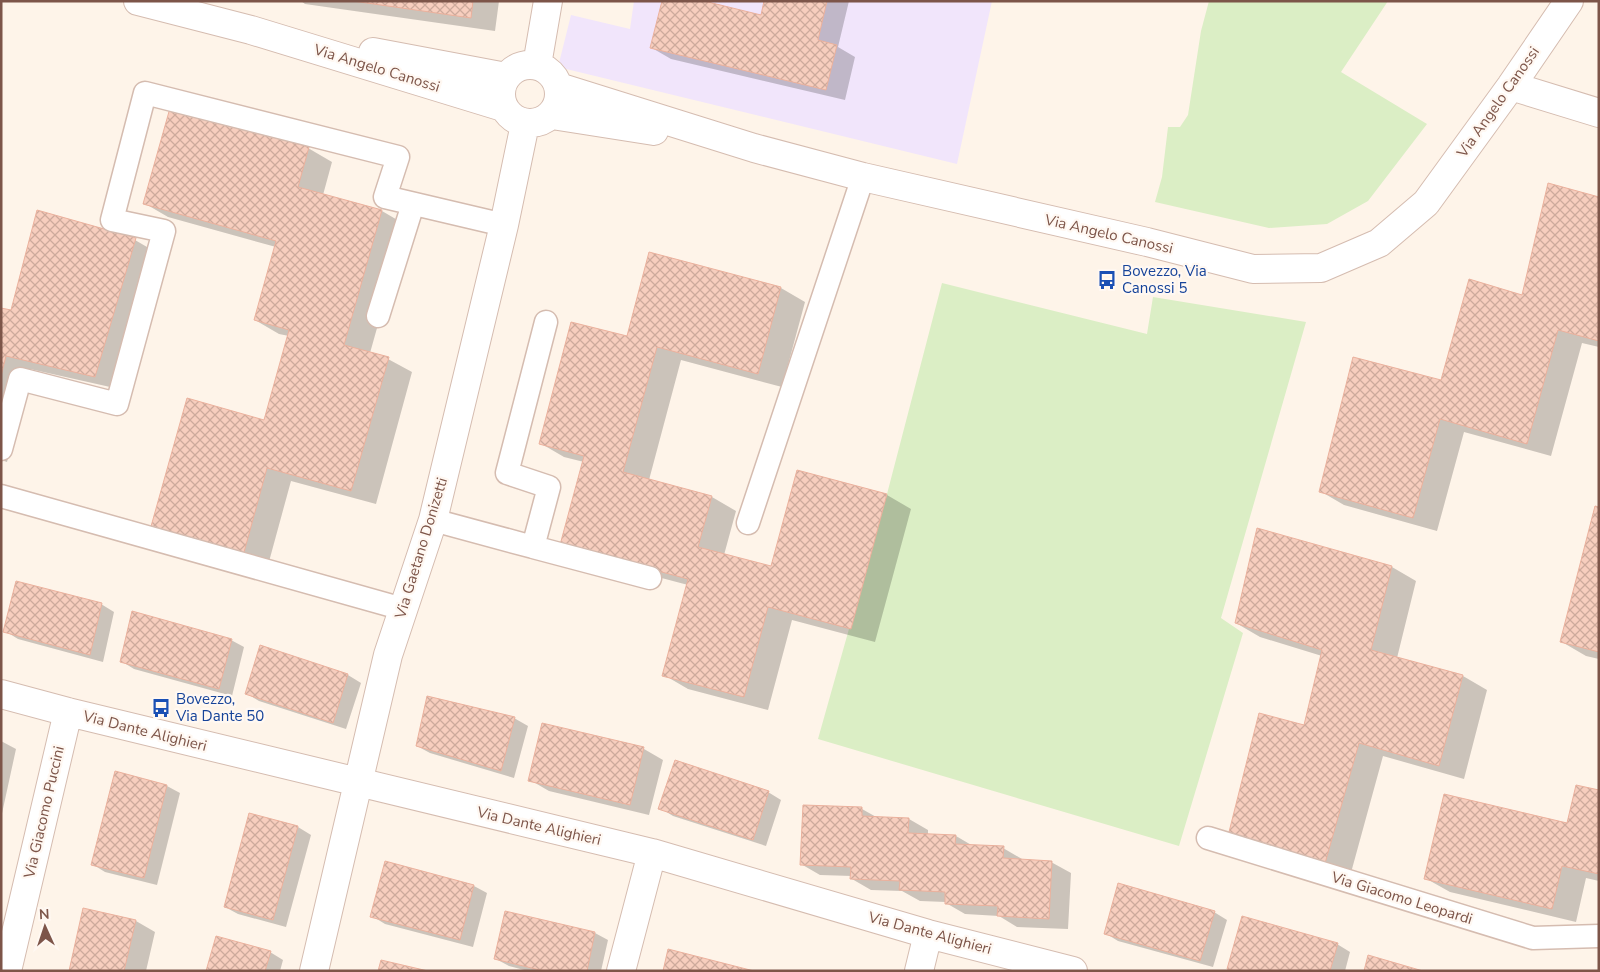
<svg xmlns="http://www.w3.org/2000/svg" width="1600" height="972" viewBox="0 0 1600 972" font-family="'Nunito Sans',sans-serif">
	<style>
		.education { fill: #f1e5fb }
		.green { fill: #dbeec5 }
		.shadow { fill: #0003 }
		.building { fill: url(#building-cross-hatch); stroke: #ebb19d }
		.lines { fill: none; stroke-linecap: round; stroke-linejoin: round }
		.lane-casing { stroke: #d5bcb0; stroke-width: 25 }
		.street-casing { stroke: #d5bcb0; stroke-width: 30 }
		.lane { stroke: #fff; stroke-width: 22 }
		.street { stroke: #fff; stroke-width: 28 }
		.labels { text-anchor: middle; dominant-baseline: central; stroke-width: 4.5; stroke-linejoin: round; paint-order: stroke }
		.street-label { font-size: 15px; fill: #7d5549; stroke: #fff8f2 }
		.transit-label { font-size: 15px; fill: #164399; stroke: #fff8f2; text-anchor: start }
	</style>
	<defs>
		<pattern id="building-cross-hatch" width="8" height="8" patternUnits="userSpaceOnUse" patternTransform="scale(1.25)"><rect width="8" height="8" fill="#f7cebe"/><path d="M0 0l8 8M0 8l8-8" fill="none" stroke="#cdaa9c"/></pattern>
	</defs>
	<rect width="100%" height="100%" fill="#fef4e9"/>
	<path class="education" d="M 634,1 L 992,1 L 957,164 L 558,67 L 571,15 L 630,29 Z"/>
	<path class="green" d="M 1209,1 L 1388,1 L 1341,72 L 1427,124 L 1368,201 L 1327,224 L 1269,228 L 1155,202 L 1162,177 L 1168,127 L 1180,127 L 1188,115 L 1201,31 Z
		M 942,283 L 1147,334 L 1153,297 L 1306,322 L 1221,618 L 1243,633 L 1179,846 L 818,739 L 887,494 Z"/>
	<path class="shadow" d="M 301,1 L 499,1 L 495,31 L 305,4 Z
		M 765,1 L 849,1 L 838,47 L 855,57 L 845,100 L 671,59 L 652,48 L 762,16 Z
		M 308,148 L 332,162 L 323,195 L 382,211 L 406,225 L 370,353 L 388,359 L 412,372 L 376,504 L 291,481 L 267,569 L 175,543 L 265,421 L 289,336 L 279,334 L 255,320 L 276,247 L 168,217 L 144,203 Z
		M 1599,198 L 1599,347 L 1582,343 L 1551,456 L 1464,432 L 1437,531 L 1344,505 L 1320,491 L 1442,382 L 1523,296 Z
		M 135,240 L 159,254 L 119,389 L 30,369 L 7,462 L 1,460 L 1,309 L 12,312 Z
		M 650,253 L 781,288 L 805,302 L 782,387 L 681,360 L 649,480 L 712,497 L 736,511 L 724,555 L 772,568 L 887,495 L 911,509 L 875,642 L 792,620 L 768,710 L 688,689 L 664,675 L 688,585 L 586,558 L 584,462 L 564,457 L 540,443 L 627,338 Z
		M 1599,509 L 1599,659 L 1586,656 L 1562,642 Z
		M 1258,529 L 1392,567 L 1416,581 L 1397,658 L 1463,676 L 1487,690 L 1464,779 L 1383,756 L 1349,880 L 1254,849 L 1305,726 L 1322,656 L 1260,637 L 1236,623 Z
		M 101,604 L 114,612 L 103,662 L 18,639 L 5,631 Z
		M 231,640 L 244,647 L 232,696 L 134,669 L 121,661 Z
		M 348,675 L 361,683 L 346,729 L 259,701 L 246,693 Z
		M 514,718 L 528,726 L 514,778 L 430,753 L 417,746 Z
		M 543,724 L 644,749 L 663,760 L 649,815 L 549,791 L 530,780 Z
		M 1,741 L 16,749 L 1,818 Z
		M 116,773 L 167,786 L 180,793 L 157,885 L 105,872 L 92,864 Z
		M 1599,791 L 1599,881 L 1586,878 L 1576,922 L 1450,892 L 1425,878 L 1568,825 Z
		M 768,792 L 781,800 L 766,846 L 673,816 L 660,808 Z
		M 862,809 L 878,818 L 909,819 L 928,830 L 928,835 L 956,836 L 973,846 L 1003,848 L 1022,859 L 1022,860 L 1051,862 L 1071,873 L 1068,929 L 1017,927 L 999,916 L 965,914 L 946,903 L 946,902 L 920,901 L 902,891 L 871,890 L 852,879 L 852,876 L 820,875 L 801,864 Z
		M 298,827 L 311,835 L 286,927 L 238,914 L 225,907 Z
		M 474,886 L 487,893 L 473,947 L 385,924 L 372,916 Z
		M 1214,912 L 1227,920 L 1213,967 L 1118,941 L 1105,933 Z
		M 506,913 L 595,933 L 608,940 L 601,971 L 528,971 L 509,966 L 496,959 Z
		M 136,921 L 155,932 L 146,971 L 70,971 Z
		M 1337,944 L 1350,952 L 1345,971 L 1233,971 L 1229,968 Z
		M 270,952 L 283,960 L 280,971 L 208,971 Z"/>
	<path class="building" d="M 353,1 L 473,1 L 471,18 Z
		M 662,1 L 704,1 L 761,15 L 764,1 L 827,1 L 818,40 L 837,45 L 826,90 L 650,48 Z
		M 170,108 L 309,147 L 298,187 L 382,210 L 344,345 L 389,357 L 351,491 L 267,468 L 243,556 L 150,530 L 187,398 L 264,420 L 289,330 L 254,320 L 276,241 L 143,204 Z
		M 1548,183 L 1599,197 L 1599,341 L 1558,330 L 1527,444 L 1440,419 L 1413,518 L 1319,492 L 1353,357 L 1441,380 L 1469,279 L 1522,295 Z
		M 37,210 L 136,238 L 95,377 L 6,356 L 1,376 L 1,308 L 11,310 Z
		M 649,252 L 781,287 L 758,374 L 657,347 L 623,472 L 712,496 L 698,547 L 771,566 L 797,470 L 887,494 L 851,629 L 768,607 L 744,697 L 662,676 L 688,579 L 560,545 L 584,456 L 539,444 L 571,322 L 627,336 Z
		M 1595,506 L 1599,507 L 1599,652 L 1560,642 Z
		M 1257,528 L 1392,566 L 1371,650 L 1463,675 L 1439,766 L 1359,743 L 1324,867 L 1228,836 L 1259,713 L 1304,725 L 1322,650 L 1235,623 Z
		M 16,581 L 102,603 L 90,655 L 3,632 Z
		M 132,611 L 232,639 L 219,689 L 120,662 Z
		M 260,645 L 348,674 L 333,723 L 245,694 Z
		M 427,696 L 515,717 L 501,771 L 416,746 Z
		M 542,723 L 644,747 L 630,805 L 528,781 Z
		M 675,760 L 769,791 L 753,840 L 658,809 Z
		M 115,771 L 167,785 L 144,878 L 91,865 Z
		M 1576,785 L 1599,790 L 1599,874 L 1562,866 L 1552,909 L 1424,879 L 1444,794 L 1567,823 Z
		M 803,805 L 862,807 L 862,816 L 909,818 L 908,833 L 956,835 L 955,844 L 1004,846 L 1003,858 L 1052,861 L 1049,919 L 997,916 L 998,906 L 945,904 L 945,892 L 899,890 L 900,881 L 850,879 L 851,867 L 800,865 Z
		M 249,813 L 298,826 L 273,920 L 224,907 Z
		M 385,861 L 474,885 L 460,940 L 370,917 Z
		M 1118,883 L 1215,911 L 1200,961 L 1104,934 Z
		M 83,908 L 136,920 L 124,971 L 69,971 Z
		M 505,911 L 595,932 L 587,971 L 544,971 L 494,959 Z
		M 1242,916 L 1338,943 L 1330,971 L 1235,971 L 1227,969 Z
		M 216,936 L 271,951 L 265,971 L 206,971 Z
		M 668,949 L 754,971 L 663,971 Z
		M 1368,955 L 1423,971 L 1364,971 Z
		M 381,960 L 428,971 L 378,971 Z"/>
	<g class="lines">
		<g class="lane-casing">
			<path id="lane" d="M 378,316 L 413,204
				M 1,449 L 20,379 L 117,404 L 164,231 L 112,220 L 145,93 L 398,157 L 385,197 L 504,225
				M 1,496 L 403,609
				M 433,520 L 533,547 L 549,487 L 507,473 L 546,322
				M 748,523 L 863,177
				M 533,547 L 650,578
				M 1208,838 L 1533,938 L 1599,936"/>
		</g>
		<g class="street-casing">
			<path id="street" d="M 138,1 L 251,30 L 503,107
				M 373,52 L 506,77
				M501 94a29 29 0 1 1 58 0a29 29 0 1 1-58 0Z
				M 537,65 L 548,1
				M 1511,86 L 1599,113
				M 559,87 L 754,148 L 863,177 L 1147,242 L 1253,269 L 1321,268 L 1379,243 L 1426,203 L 1511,86 L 1569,1
				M 552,115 L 654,131
				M 1,694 L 68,712 L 652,853 L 928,934 L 1073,971
				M 7,971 L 68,712
				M 314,971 L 388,655 L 433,520 L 504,225 L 525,124
				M 621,971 L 652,853
				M 919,971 L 928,934"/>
		</g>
		<use href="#lane" class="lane"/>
		<use href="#street" class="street"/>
	</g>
	<defs>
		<g id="bus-bare" transform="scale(1.5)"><path d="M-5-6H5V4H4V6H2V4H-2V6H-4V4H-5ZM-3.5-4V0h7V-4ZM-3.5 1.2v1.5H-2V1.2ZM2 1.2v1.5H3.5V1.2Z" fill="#1a4fb4" stroke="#fff8f2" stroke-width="2.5" paint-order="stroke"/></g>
	</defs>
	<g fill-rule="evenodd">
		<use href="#bus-bare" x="1107" y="280"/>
		<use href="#bus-bare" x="161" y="708"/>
	</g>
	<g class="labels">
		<g class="street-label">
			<text transform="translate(377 68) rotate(17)">Via Angelo Canossi</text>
			<text transform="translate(1498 102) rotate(-55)">Via Angelo Canossi</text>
			<text transform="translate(1109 234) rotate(13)">Via Angelo Canossi</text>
			<text transform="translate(421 548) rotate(-73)">Via Gaetano Donizetti</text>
			<text transform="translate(145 731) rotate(14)">Via Dante Alighieri</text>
			<text transform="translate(44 812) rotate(-77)">Via Giacomo Puccini</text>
			<text transform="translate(539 826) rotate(13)">Via Dante Alighieri</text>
			<text transform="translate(1402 898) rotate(17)">Via Giacomo Leopardi</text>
			<text transform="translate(930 933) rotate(15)">Via Dante Alighieri</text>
		</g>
		<g class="transit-label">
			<text x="1122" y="271">Bovezzo, Via<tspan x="1122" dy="17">Canossi 5</tspan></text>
			<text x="176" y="699">Bovezzo,<tspan x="176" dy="17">Via Dante 50</tspan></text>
		</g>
	</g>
	<rect width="1600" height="972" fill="none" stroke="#7d5549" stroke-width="5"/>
	<g transform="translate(45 927) rotate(357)" stroke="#fff8f2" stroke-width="4" paint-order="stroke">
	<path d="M0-4L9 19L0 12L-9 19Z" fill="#7d5549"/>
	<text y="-8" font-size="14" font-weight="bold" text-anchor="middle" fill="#7d5549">N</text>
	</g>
</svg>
